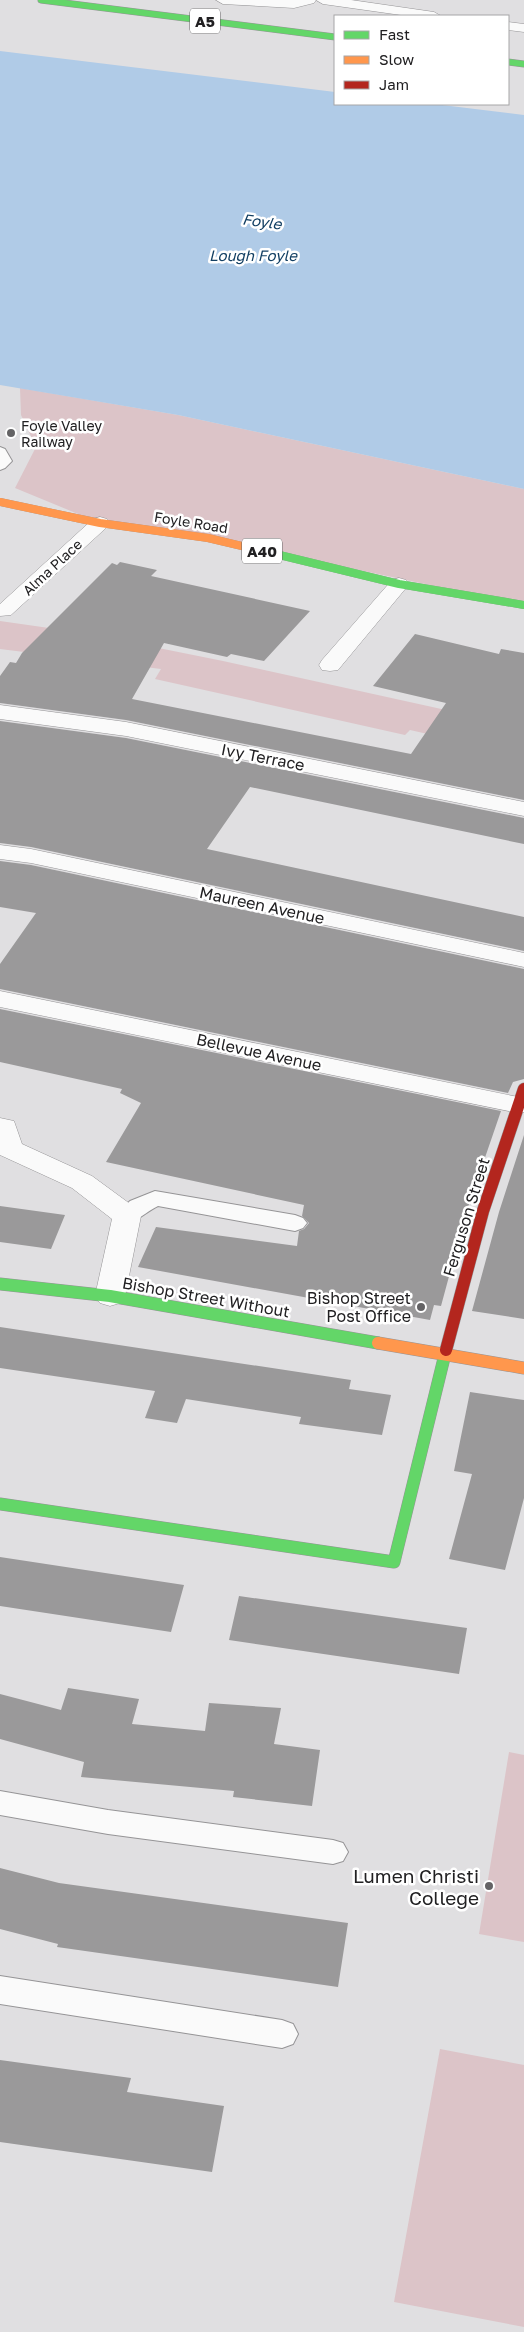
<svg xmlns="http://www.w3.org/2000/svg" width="524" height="2332" viewBox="0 0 524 2332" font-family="'Golos Text',sans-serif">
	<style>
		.green { fill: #dcc4c8 }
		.water { fill: #b0cbe7 }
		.building { fill: #9a999a }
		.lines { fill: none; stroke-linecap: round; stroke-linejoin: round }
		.lane-casing { stroke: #959496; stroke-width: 2 }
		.street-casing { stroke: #959496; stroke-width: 1 }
		.fast-far2-casing { stroke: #959496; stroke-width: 7 }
		.fast-far1-casing { stroke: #959496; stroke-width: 8 }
		.fast-casing { stroke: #959496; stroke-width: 13 }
		.slow-far1-casing { stroke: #959496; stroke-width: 8 }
		.slow-casing { stroke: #959496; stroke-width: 13 }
		.jam-casing { stroke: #959496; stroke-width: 13 }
		.lane { fill: #fafafa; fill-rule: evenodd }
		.street { fill: #fafafa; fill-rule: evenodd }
		.fast-far2 { stroke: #63d668; stroke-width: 6 }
		.fast-far1 { stroke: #63d668; stroke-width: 8 }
		.fast { stroke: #63d668; stroke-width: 12 }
		.slow-far1 { stroke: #ff974d; stroke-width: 8 }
		.slow { stroke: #ff974d; stroke-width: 12 }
		.jam { stroke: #b3261e; stroke-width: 12 }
		.poi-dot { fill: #646365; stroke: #fff; stroke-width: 2 }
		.labels { text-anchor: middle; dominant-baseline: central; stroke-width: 5; stroke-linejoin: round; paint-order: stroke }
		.far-poi-label { font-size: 14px; fill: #212022; stroke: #fff; text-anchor: start }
		.far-street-label { font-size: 14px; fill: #212022; stroke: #fff }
		.shield { fill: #fff; stroke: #646364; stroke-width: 1 }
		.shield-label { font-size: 15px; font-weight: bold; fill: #212022 }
		.far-water-label { font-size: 15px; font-style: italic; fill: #123f63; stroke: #fff }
		.street-label { font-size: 16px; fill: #212022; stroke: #fff }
		.poi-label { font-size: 16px; fill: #212022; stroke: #fff; text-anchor: end }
		.near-poi-label { font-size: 19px; fill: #212022; stroke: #fff; text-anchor: end }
	</style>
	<rect width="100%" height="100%" fill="#e0dfe1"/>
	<path class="green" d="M 20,388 L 178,415 L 524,489 L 524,605 L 208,538 L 100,523 L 15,488 L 36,447 L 21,415 Z
		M 0,621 L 84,633 L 223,661 L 455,712 L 524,756 L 410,730 L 405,735 L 155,679 L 161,669 L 0,649 Z
		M 509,1752 L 524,1755 L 524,1942 L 479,1934 Z
		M 440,2049 L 524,2065 L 524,2327 L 394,2302 Z"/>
	<path class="water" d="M 0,51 L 335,92 L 335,104 L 434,104 L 524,115 L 524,489 L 178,415 L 0,385 Z"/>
	<path class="building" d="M 120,562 L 157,570 L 151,576 L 310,611 L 264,661 L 231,654 L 227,657 L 164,643 L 132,699 L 411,754 L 446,703 L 373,686 L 415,634 L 499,654 L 501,649 L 524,653 L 524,800 L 126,720 L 0,703 L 0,676 L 10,662 L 16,663 L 22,653 L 112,563 L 117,565 Z
		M 0,721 L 126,738 L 524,818 L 524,844 L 250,787 L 207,849 L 524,917 L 524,951 L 31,847 L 0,843 Z
		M 0,861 L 31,865 L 524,969 L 524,1079 L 513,1082 L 508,1093 L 0,989 L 0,964 L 36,913 L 0,907 Z
		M 0,1009 L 501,1111 L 467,1210 L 441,1306 L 434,1305 L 430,1320 L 138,1267 L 156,1227 L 297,1246 L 299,1231 L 304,1229 L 309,1223 L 302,1216 L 304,1205 L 106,1162 L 141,1103 L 120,1093 L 122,1089 L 0,1062 Z
		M 524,1135 L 524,1319 L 472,1311 L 499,1212 Z
		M 0,1206 L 65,1215 L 51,1249 L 0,1242 Z
		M 0,1327 L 351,1380 L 349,1389 L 391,1395 L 382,1435 L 299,1424 L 301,1417 L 186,1399 L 177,1423 L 145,1418 L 155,1391 L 0,1368 Z
		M 470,1392 L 524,1400 L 524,1498 L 505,1570 L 449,1559 L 472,1474 L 454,1471 Z
		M 0,1557 L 184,1585 L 171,1632 L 0,1606 Z
		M 239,1596 L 467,1628 L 459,1674 L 229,1640 Z
		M 68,1688 L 139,1699 L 132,1724 L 205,1731 L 209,1703 L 281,1708 L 274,1744 L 320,1750 L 312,1806 L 233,1797 L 234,1791 L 81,1777 L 84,1762 L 0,1739 L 0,1694 L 61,1710 Z
		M 0,1868 L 59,1883 L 348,1923 L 338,1987 L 57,1947 L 58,1944 L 0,1929 Z
		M 0,2060 L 131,2078 L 127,2092 L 224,2106 L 212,2172 L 0,2142 Z"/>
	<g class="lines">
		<g class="lane-casing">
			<path id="lane" d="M 0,447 L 5,449 L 12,461 L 5,468 L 0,470 Z
				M 155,1191 L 295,1215 L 303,1218 L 307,1223 L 303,1228 L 295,1231 L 158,1206 C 143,1213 135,1226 119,1221 L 115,1216 L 130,1201 Z
				M 0,1791 L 108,1810 L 333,1840 L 343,1843 L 348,1852 L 343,1861 L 333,1864 L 108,1834 L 0,1815 Z
				M 0,1976 L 282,2020 L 293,2024 L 298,2034 L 293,2044 L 282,2048 L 0,2004 Z"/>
		</g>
		<g class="street-casing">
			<path id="street" d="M 216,0 L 316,0 L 314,3 L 294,8 L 223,4 Z
				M 316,0 L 351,0 L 434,12 L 441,16 L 408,16 L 323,4 Z
				M 508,22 L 524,24 L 524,32 L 508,30 Z
				M 100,517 L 107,519 L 110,523 L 107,527 L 11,615 L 0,616 L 0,604 L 93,519 Z
				M 399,578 L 406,580 L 409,584 L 406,588 L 338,670 L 330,671 L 322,670 L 319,665 L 322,660 L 392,580 Z
				M 0,705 L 126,722 L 524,802 L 524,816 L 126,736 L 0,719 Z
				M 0,845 L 31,849 L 524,953 L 524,967 L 31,863 L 0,859 Z
				M 0,991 L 518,1097 L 524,1098 L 524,1112 L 518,1113 L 0,1007 Z
				M 0,1118 L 14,1121 L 22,1144 L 92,1176 L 137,1209 L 141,1216 L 125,1296 L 120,1303 L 110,1306 L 100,1303 L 95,1296 L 112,1219 L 72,1188 L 0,1155 Z"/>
		</g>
		<g class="fast-far2-casing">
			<path id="fast-far2" d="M 41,0 L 335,37
				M 508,62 L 524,64"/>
		</g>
		<g class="fast-far1-casing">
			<path id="fast-far1" d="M 263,551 L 399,584 L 524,605"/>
		</g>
		<g class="fast-casing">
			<path id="fast" d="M 0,1284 L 110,1296 L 378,1343
				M 0,1504 L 394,1562 L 446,1350"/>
		</g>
		<g class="slow-far1-casing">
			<path id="slow-far1" d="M 0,502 L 100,523 L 208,538 L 263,551"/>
		</g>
		<g class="slow-casing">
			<path id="slow" d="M 378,1343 L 524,1368"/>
		</g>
		<g class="jam-casing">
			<path id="jam" d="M 446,1350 L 483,1211 L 524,1089"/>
		</g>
		<use href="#lane" class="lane"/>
		<use href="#street" class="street"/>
		<use href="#fast-far2" class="fast-far2"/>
		<use href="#fast-far1" class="fast-far1"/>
		<use href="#fast" class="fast"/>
		<use href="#slow-far1" class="slow-far1"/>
		<use href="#slow" class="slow"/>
		<use href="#jam" class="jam"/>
	</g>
	<g class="poi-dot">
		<circle cx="11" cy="433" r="5"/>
		<circle cx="421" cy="1307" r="5"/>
		<circle cx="489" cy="1886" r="5"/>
	</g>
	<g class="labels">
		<g class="far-poi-label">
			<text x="21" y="425">Foyle Valley<tspan x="21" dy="16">Railway</tspan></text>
		</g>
		<g class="far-street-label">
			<text transform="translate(191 522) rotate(9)">Foyle Road</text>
			<text transform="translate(52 567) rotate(-43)">Alma Place</text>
		</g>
		<g class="shield">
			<rect x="190" y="8.5" width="30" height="25" rx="4"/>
			<rect x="242" y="538.5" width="40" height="25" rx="4"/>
		</g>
		<g class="shield-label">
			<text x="205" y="21">A5</text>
			<text x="262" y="551">A40</text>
		</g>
		<g class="far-water-label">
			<text transform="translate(262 221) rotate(8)">Foyle</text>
			<text x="253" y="255">Lough Foyle</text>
		</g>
		<g class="street-label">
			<text transform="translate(263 757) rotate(11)">Ivy Terrace</text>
			<text transform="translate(262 905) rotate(12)">Maureen Avenue</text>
			<text transform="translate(259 1052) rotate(12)">Bellevue Avenue</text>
			<text transform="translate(466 1217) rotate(-73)">Ferguson Street</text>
			<text transform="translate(206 1297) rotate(10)">Bishop Street Without</text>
		</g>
		<g class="poi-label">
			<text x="411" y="1298">Bishop Street<tspan x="411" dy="18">Post Office</tspan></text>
		</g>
		<g class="near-poi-label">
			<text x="479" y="1875">Lumen Christi<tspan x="479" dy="22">College</tspan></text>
		</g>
	</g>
	<rect x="334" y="15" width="175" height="90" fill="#ffffff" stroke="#a6a6a7"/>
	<rect x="344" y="31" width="25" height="8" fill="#63d668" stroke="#a6a6a7"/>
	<text x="379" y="40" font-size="15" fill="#212022">Fast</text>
	<rect x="344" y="56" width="25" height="8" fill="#ff974d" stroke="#a6a6a7"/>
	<text x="379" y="65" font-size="15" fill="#212022">Slow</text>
	<rect x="344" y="81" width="25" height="8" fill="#b3261e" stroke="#a6a6a7"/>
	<text x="379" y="90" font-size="15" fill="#212022">Jam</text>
</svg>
